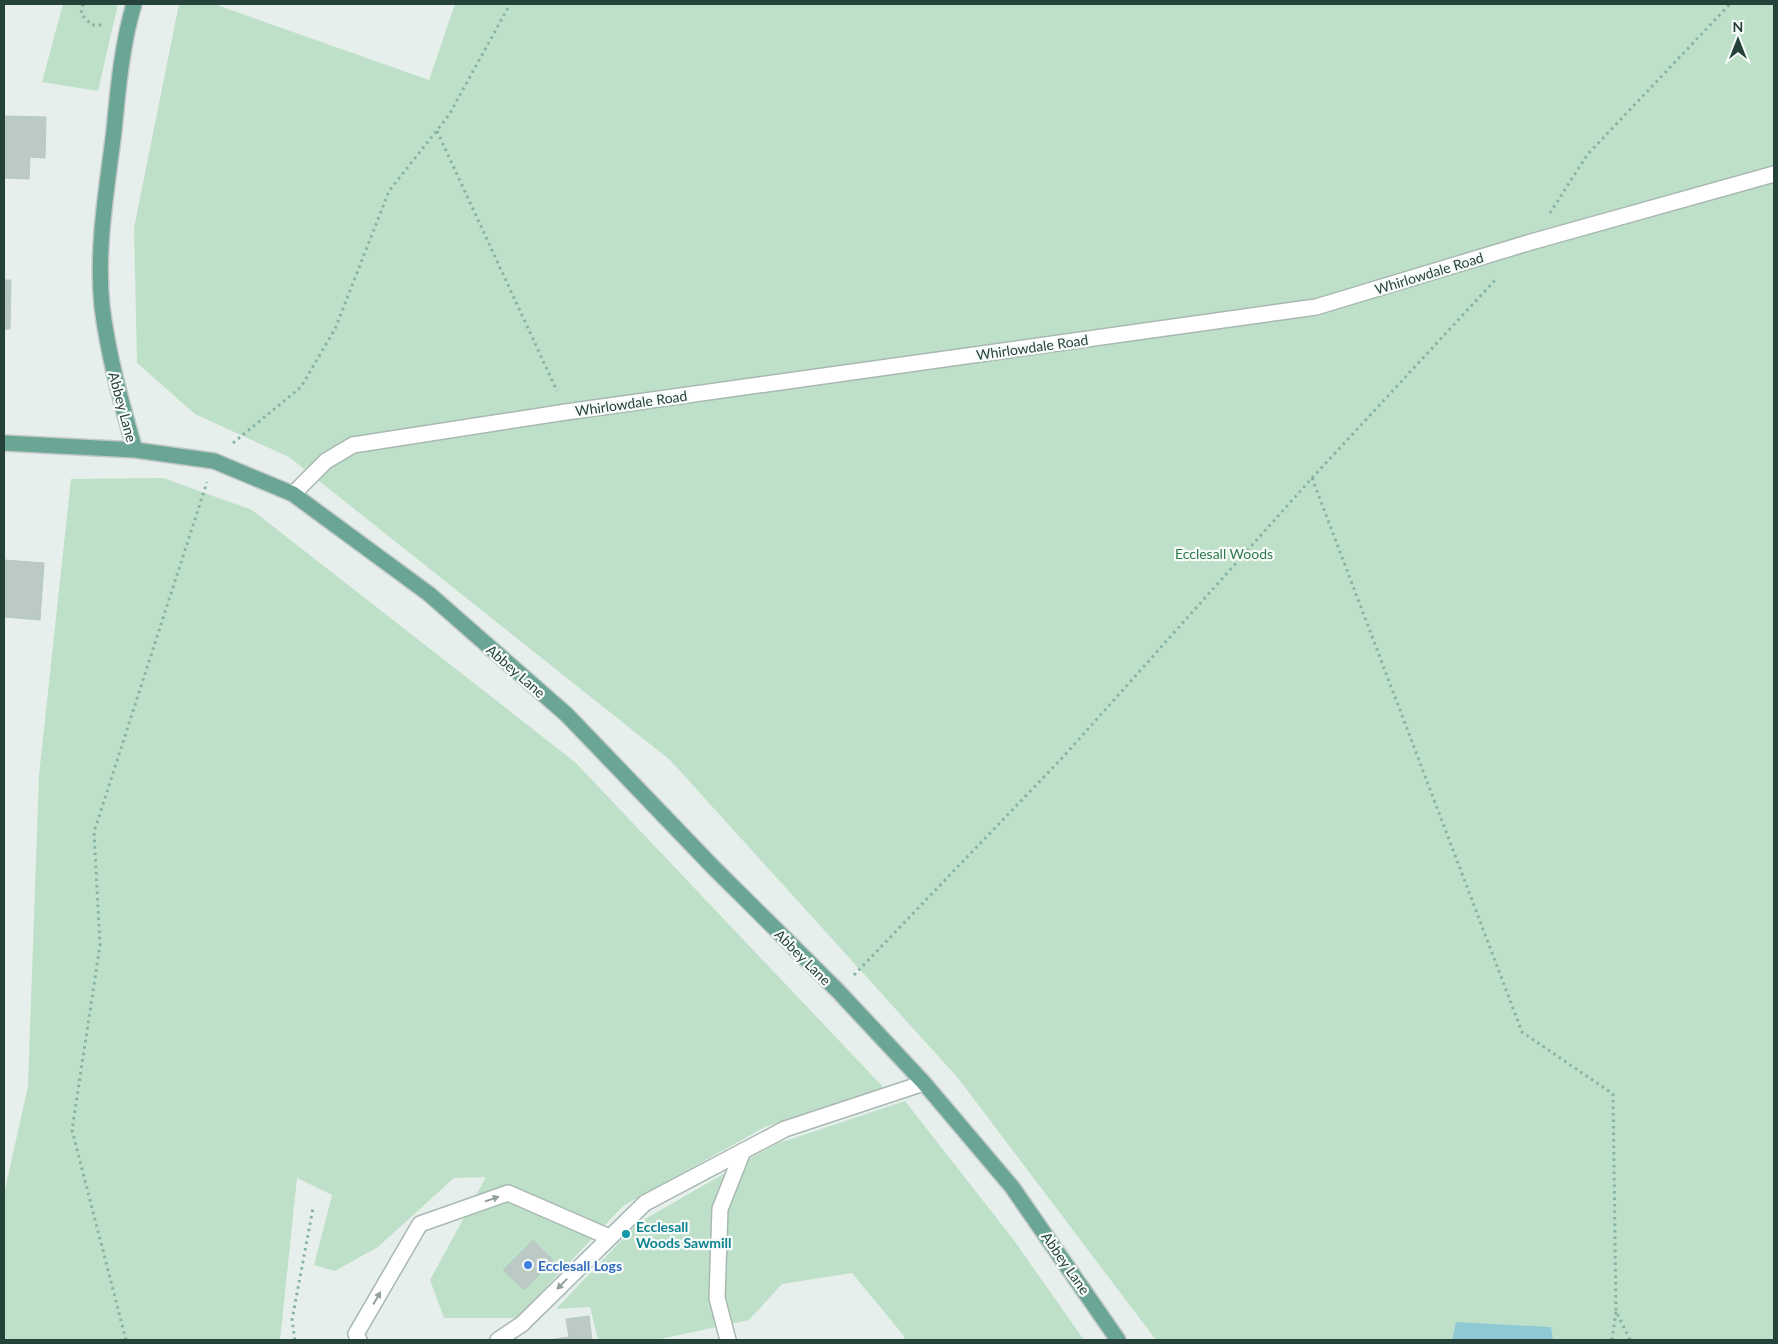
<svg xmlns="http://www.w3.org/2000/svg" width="1778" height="1344" viewBox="0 0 1778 1344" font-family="Lato,sans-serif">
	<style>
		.green { fill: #bfe0c8 }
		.water { fill: #8ec9d4 }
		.building { fill: #bbcac4; stroke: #b8c9c2 }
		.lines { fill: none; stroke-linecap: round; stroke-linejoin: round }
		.minor-casing { stroke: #a8b8b2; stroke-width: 18 }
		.major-casing { stroke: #c2cac8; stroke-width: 18 }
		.path { stroke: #86b3a5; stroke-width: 3; stroke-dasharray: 2.5 4; stroke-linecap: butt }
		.minor { stroke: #fff; stroke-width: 15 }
		.major { stroke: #6aa596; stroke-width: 15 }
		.oneway { fill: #92a09c }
		.culture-dot { fill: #0f9aa8; stroke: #f7fbf9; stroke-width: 2 }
		.shop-dot { fill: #3f7fe0; stroke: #f7fbf9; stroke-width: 2 }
		.labels { text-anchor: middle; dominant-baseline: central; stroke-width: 4.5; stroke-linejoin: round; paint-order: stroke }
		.street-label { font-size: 14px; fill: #24423a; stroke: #f7fbf9 }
		.park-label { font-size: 14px; fill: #2d7a4b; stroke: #f7fbf9 }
		.culture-label { font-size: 14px; font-weight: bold; fill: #0d838f; stroke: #f7fbf9; text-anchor: start }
		.shop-label { font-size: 14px; font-weight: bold; fill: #366cbe; stroke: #f7fbf9; text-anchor: start }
	</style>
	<rect width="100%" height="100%" fill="#e6efeb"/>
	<path class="green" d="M 63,4 L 118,4 L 98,91 L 42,82 Z
		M 179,4 L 214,4 L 429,80 L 455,4 L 1774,4 L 1774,1340 L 1156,1340 L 958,1078 L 670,760 L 289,457 L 195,414 L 137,363 L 134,228 Z
		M 163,478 L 252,510 L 575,762 L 884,1088 L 765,1127 L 623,1206 L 517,1318 L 444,1318 L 430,1280 L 486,1177 L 454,1178 L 378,1247 L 335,1271 L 314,1265 L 332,1195 L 297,1178 L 280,1340 L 4,1340 L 4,1194 L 28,1086 L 39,775 L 71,479 Z
		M 905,1101 L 1013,1239 L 1084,1340 L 904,1340 L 904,1336 L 852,1273 L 782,1284 L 749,1320 L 656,1340 L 598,1340 L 590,1307 L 556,1309 L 638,1223 L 776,1144 Z"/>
	<path class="water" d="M 1456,1322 L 1551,1327 L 1553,1340 L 1452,1340 Z"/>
	<path class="building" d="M 4,116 L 46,117 L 45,158 L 30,157 L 29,179 L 4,178 Z
		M 4,280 L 11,280 L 10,329 L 4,329 Z
		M 4,560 L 44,563 L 40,620 L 4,617 Z
		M 533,1240 L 553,1260 L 524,1290 L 503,1270 Z
		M 589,1316 L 592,1340 L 548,1340 L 569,1337 L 566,1319 Z"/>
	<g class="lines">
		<g class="minor-casing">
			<path id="minor" d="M 293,494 L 326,461 L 353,445 L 566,412 L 1316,307 L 1531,242 L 1774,174
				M 359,1340 L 356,1334 L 420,1224 L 508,1193 L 609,1237
				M 498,1340 L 522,1324 L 645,1203 L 785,1129 L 924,1083
				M 728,1340 L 717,1298 L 720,1209 L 743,1151"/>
		</g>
		<g class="major-casing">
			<path id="major" d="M 134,4 C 122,44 118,89 114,131 C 107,188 96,248 102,306 C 108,355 121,402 135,450
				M 4,443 L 135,450 L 214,461 L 293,494 L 429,594 L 567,715 L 713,867 L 838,991 L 924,1083 L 1012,1187 L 1118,1340"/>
		</g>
		<path class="path" d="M 83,4 L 81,14 L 92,25 L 105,25
			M 437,131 L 557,391
			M 1550,213 L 1587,155 L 1730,4
			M 233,443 L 301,387 L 335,329 L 389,191 L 449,115 L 510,4
			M 1312,478 L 1522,1032 L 1613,1094 L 1616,1311 L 1630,1340
			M 854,975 L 1063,757 L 1312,478 L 1497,278
			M 126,1340 L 72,1130 L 100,945 L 94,832 L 207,482
			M 295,1340 L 292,1320 L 313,1208
			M 1612,1340 L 1616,1311"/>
		<use href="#minor" class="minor"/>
		<use href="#major" class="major"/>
	</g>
	<defs><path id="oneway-solid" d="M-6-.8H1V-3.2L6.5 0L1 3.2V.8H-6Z" transform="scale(1.25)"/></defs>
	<g class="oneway">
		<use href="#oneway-solid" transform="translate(492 1199) rotate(-19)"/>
		<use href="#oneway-solid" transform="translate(562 1284) rotate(134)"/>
		<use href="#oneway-solid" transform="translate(377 1298) rotate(-60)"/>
	</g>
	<circle class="culture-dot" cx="626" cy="1234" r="5"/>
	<circle class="shop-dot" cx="528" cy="1265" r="5"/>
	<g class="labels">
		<g class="street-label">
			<text transform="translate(1429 273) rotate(-17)">Whirlowdale Road</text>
			<text transform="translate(1032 347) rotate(-8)">Whirlowdale Road</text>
			<text transform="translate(631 403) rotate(-8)">Whirlowdale Road</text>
			<text transform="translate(123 407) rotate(75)">Abbey Lane</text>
			<text transform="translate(516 671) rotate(41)">Abbey Lane</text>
			<text transform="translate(803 957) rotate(45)">Abbey Lane</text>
			<text transform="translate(1066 1263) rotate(55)">Abbey Lane</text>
		</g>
		<g class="park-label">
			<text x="1224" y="553">Ecclesall Woods</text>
		</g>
		<g class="culture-label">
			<text x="636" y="1226">Ecclesall<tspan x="636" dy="16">Woods Sawmill</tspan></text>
		</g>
		<g class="shop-label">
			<text x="538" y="1265">Ecclesall Logs</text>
		</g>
	</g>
	<rect width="1778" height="1344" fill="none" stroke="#24423a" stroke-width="10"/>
	<g transform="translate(1738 40)" stroke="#f7fbf9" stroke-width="4" paint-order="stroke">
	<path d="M0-4L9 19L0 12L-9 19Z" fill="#24423a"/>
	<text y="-8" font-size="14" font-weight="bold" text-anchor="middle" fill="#24423a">N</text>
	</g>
</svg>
